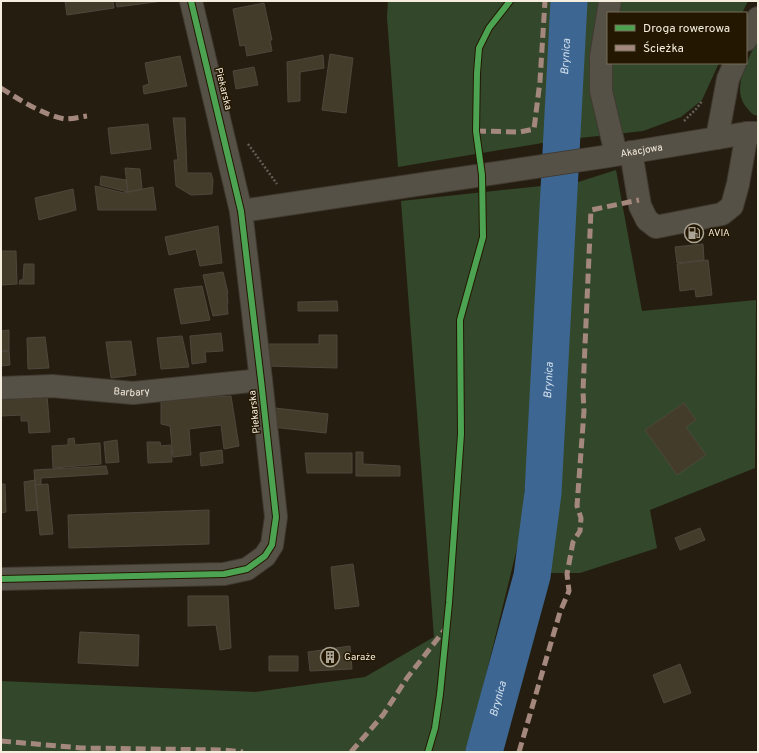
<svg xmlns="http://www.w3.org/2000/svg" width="759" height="753" viewBox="0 0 759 753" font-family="Overpass,sans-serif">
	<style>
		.green { fill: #33482b }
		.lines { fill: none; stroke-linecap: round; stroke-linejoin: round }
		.river { stroke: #3d6792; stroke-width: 37 }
		.building { fill: #443c2b; stroke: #4d473c }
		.minor-casing { stroke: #403a31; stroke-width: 24 }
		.path { stroke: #635f56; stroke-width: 2.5; stroke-dasharray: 2 2; stroke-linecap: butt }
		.minor { stroke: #565147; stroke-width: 22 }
		.quiet { stroke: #a5887d; stroke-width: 5; stroke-dasharray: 10 5; stroke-linecap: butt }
		.cycleway-casing { stroke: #231701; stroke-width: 8 }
		.cycleway { stroke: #4ca352; stroke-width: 6 }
		.labels { text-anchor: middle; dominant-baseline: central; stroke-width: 3; stroke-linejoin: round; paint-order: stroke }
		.street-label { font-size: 10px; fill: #f5edde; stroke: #231701 }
		.poi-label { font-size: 10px; fill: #f5edde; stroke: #231701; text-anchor: start }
		.water-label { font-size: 11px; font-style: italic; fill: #d5e2f0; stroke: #231701 }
	</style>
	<rect width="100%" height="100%" fill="#251e10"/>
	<path class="green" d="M 388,1 L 561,1 L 554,141 L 398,167 L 387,17 Z
		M 577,1 L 748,1 L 742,13 L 608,13 L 608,63 L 719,63 L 702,100 L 681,117 L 643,131 L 571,139 Z
		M 758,38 L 758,116 C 753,115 751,113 748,109 C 729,90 749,59 758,38 Z
		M 616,170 L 642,311 L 756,300 L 755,468 L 650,510 L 657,548 L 580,573 L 539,573 L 549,510 L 572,184 Z
		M 551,185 L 521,532 L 467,752 L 1,752 L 1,681 L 255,692 L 365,677 L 434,637 L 401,201 Z"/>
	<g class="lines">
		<path class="river" id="s1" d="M 484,752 L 532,576 L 543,493 L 569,1"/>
	</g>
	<path class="building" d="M 65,1 L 113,1 L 114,8 L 67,15 Z
		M 116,1 L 163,1 L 117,7 Z
		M 264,3 L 272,40 L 270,40 L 272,51 L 247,56 L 245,45 L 240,46 L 233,9 Z
		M 330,54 L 353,58 L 346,113 L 322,110 Z
		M 323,55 L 324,68 L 300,72 L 300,101 L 288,102 L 287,62 Z
		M 180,56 L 187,86 L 144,94 L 143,86 L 149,84 L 145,63 Z
		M 254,67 L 258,85 L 236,89 L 233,71 Z
		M 173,118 L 185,118 L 187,173 L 211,173 L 213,180 L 212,194 L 191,195 L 176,186 L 174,160 L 178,160 Z
		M 148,124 L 151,149 L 111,154 L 108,128 Z
		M 125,168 L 140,169 L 142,189 L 128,192 Z
		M 101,176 L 126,180 L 128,192 L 100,185 Z
		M 95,186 L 124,193 L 153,187 L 156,210 L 98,210 Z
		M 73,189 L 76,210 L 39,220 L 35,198 Z
		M 218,226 L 222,263 L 200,266 L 196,249 L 169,255 L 165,237 Z
		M 703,244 L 704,260 L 677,263 L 675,247 Z
		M 1,251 L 16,251 L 17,284 L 1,285 Z
		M 708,260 L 712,295 L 696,297 L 695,289 L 680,291 L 677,264 Z
		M 24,264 L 34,264 L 34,284 L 19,284 L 20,280 L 23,280 Z
		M 223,272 L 228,293 L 227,293 L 228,303 L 227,303 L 228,314 L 213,316 L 203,275 Z
		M 202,286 L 210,320 L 181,324 L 174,289 Z
		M 337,301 L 338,311 L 298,311 L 298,302 Z
		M 9,330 L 9,351 L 1,351 L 1,331 Z
		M 221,333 L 223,351 L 205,352 L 206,362 L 192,364 L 190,336 Z
		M 319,335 L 337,335 L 337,368 L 266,366 L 266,344 L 319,344 Z
		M 182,336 L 189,367 L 161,369 L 157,338 Z
		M 45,337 L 49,368 L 28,369 L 27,338 Z
		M 131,341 L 136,375 L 111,378 L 106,342 Z
		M 1,351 L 9,351 L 10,365 L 1,366 Z
		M 47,395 L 50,432 L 29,433 L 28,421 L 21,421 L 21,415 L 1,416 L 1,399 Z
		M 231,396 L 239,446 L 224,449 L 221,425 L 189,429 L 191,455 L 173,457 L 170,426 L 161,424 L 161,400 Z
		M 684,403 L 696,420 L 686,427 L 706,455 L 677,475 L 645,430 Z
		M 275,408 L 328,414 L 326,433 L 272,427 Z
		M 74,438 L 75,445 L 100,443 L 101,464 L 53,468 L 52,446 L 68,445 L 68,439 Z
		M 117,440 L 119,462 L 106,463 L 104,442 Z
		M 147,442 L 160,442 L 161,446 L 171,445 L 172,462 L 148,463 Z
		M 222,450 L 223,463 L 201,466 L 200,453 Z
		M 356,452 L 363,452 L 363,464 L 400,466 L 400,476 L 356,476 Z
		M 305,453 L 352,453 L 352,473 L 307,473 Z
		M 106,466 L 108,474 L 41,478 L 41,484 L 35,485 L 34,470 Z
		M 35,480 L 38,510 L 26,511 L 24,482 Z
		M 1,484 L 5,484 L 6,512 L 1,513 Z
		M 48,484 L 53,534 L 40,535 L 35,485 Z
		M 209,510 L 209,544 L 69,548 L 68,515 Z
		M 700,528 L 705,540 L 680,550 L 675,538 Z
		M 353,564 L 359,606 L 335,609 L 331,567 Z
		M 188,596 L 228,596 L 231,648 L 220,650 L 216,625 L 188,626 Z
		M 80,632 L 139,635 L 138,666 L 78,663 Z
		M 350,646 L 352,669 L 310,671 L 308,652 Z
		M 269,656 L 298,656 L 298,671 L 269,671 Z
		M 680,664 L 691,693 L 664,703 L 653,675 Z"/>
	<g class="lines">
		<g class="minor-casing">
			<g id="minor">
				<path d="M 610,1 L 601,57 L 601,91 L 616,154"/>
				<path d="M 746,40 L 758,18"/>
				<path d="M 717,138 L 728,79 L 735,63"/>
				<path d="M 631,152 L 640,206 L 647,220 L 656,227 L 722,214 L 732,206 L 738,184 L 747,133"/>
				<path id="s2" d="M 241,211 L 609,156 L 747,133 L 758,133"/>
				<path id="s3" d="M 1,388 L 52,386 L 133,393 L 261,380"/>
				<path d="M 1,579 L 224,574 L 247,569 L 265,556 L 272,545 L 276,517 L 261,380 L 241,211 L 191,1"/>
			</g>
		</g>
		<path class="path" d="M 684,121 L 697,108 L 702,101
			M 248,144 L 277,184"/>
		<use href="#minor" class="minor"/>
		<path class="quiet" d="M 1,88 C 18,99 45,116 65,119 C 72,119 80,117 87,116
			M 476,131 L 520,132 L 534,129 L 540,81 L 545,1
			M 1,741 L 81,748 L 222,750 L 243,752
			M 351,752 L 383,715 L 407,678 L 446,628
			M 519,752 L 560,612 L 569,591 L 567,574 L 573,542 L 580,531 L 581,518 L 577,506 L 584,411 L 583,391 L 591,210 L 639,200"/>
		<g class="cycleway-casing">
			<path id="cycleway" d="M 1,579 L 224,574 L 247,569 L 265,556 L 272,545 L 276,517 L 261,380 L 241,211 L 191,1
				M 428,752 L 435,728 L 440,694 L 449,603 L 461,434 L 460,320 L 483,237 L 482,175 L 476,131 L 477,73 L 479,48 L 489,28 L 510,1"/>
		</g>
		<use href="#cycleway" class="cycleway"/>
	</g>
	<defs>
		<g id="fuel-ring" transform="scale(1)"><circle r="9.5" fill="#231701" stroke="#aca596" stroke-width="1.5"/><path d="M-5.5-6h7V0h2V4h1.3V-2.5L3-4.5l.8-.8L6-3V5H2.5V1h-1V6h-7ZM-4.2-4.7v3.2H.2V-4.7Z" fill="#aca596"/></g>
		<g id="building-ring" transform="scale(1)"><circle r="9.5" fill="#231701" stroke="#aca596" stroke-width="1.5"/><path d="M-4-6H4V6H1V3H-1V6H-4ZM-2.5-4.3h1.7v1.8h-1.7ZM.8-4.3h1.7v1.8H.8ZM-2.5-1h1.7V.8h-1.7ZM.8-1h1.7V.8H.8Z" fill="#aca596"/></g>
	</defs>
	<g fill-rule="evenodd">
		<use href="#fuel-ring" x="694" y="233"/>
		<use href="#building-ring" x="330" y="657"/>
	</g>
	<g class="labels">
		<g class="street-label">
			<text transform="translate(223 89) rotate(76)">Piekarska</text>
			<text stroke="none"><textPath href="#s2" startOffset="405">Akacjowa</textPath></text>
			<text stroke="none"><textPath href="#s3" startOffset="131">Barbary</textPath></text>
			<text transform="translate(255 412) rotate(-96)">Piekarska</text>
		</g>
		<g class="poi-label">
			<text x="708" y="233">AVIA</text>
			<text x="344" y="657">Garaże</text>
		</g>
		<g class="water-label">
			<text stroke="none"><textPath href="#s1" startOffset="703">Brynica</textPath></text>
			<text stroke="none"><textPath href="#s1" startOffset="379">Brynica</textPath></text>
			<text stroke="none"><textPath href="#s1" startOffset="55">Brynica</textPath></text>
		</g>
	</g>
	<rect width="759" height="753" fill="none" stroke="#f5edde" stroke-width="4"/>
	<rect x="607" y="12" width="140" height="52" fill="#231701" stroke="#776d59"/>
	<rect x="615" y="25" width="20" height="6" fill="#4ca352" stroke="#776d59"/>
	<text x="643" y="32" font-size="12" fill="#f5edde">Droga rowerowa</text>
	<rect x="615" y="45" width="20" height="6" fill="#a5887d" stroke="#776d59"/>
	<text x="643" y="52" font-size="12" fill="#f5edde">Ścieżka</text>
</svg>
